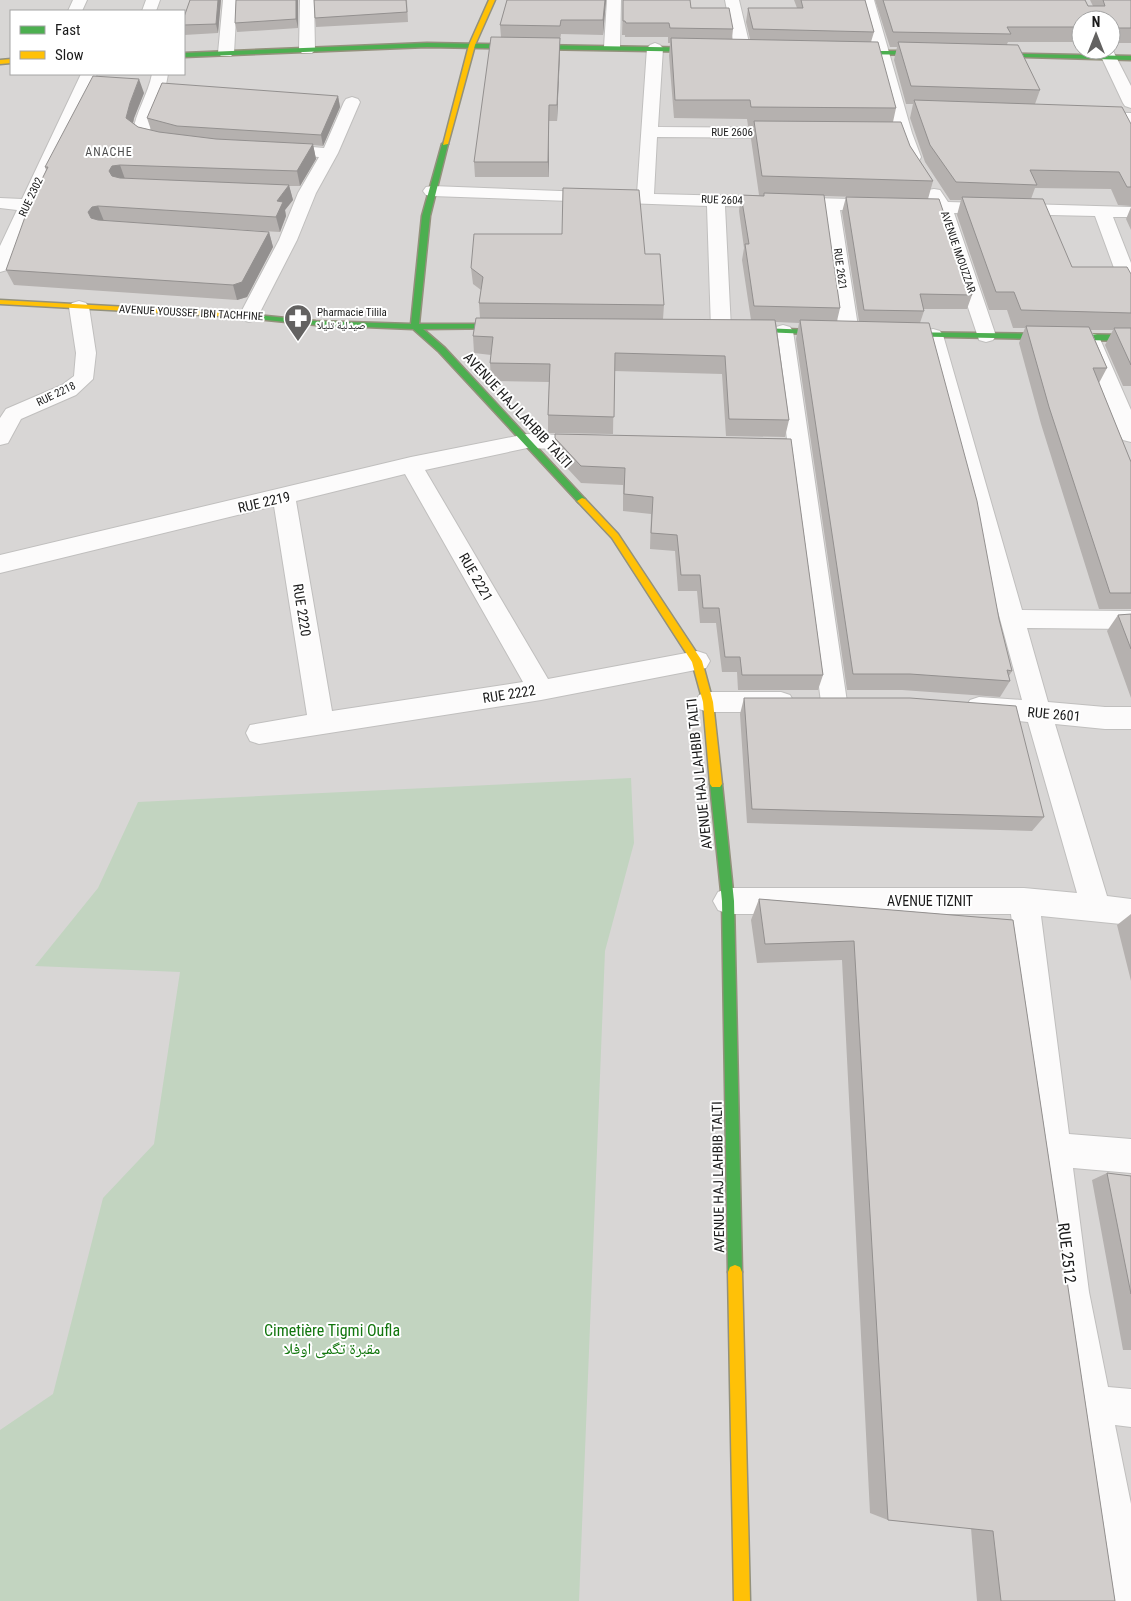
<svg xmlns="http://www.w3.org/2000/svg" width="1131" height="1601" viewBox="0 0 1131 1601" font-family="'Roboto Condensed','Noto Naskh Arabic',sans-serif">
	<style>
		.residential { fill: #d8d6d5; fill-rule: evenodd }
		.cemetery { fill: #c2d4c0 }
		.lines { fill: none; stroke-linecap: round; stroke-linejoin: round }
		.street-casing { stroke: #c0bfbe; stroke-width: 2 }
		.fast-casing { stroke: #93917c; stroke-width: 3 }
		.slow-casing { stroke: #93917c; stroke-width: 3 }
		.street { fill: #fcfbfb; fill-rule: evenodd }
		.fast { fill: #4caf50; fill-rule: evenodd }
		.slow { fill: #ffc107; fill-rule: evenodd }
		.wall { fill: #b5b1af; fill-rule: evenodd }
		.shaded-wall { fill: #93908f }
		.building { fill: #d2cecc; stroke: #93908f }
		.labels { text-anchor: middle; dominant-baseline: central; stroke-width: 4; stroke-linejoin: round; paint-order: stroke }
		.far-street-label { font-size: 11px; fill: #1b1b1b; stroke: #fff }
		.far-poi-label { font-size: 11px; fill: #1b1b1b; stroke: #fff; text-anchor: start }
		.far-neighbourhood-label { font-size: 12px; letter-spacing: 1px; fill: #4e4e4e; stroke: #fff }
		.street-label { font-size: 14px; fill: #1b1b1b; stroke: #fff }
		.near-street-label { font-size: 16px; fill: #1b1b1b; stroke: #fff }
		.near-park-label { font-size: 16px; fill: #11750d; stroke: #fff }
	</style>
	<rect width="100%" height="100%" fill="#e9e6e3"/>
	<path class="residential" d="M 0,0 L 1131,0 L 1131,1601 L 0,1601 ZM 11,11 L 184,11 L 184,74 L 11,74 ZM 1081,20 L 1111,20 L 1111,50 L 1081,50 Z"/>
	<path class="cemetery" d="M 631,778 L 634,843 L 605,951 L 579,1601 L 0,1601 L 0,1430 L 53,1394 L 103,1198 L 154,1144 L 180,972 L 35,966 L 98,888 L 138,802 Z"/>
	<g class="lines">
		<g class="street-casing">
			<path id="street" d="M 73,0 L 87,0 L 82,11 L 68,11 Z
				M 146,0 L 160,0 L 156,11 L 142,11 Z
				M 223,0 L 237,0 L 234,53 L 231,56 L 221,56 L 218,53 Z
				M 300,0 L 314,0 L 315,50 L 312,53 L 302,53 L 299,50 Z
				M 607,0 L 621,0 L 620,47 L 617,50 L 607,50 L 604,47 Z
				M 725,0 L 739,0 L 751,51 L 748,54 L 738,54 L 735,51 Z
				M 860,0 L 874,0 L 912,133 L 921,157 L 919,161 L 907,161 L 896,133 Z
				M 655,43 L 660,45 L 663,48 L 658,127 L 790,128 L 796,130 L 798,133 L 796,136 L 790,138 L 657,137 L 654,194 L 930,201 L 925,194 L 928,190 L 934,189 L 940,190 L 948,202 L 1131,207 L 1131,217 L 1113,217 L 1131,263 L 1131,293 L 1124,291 L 1121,287 L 1095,216 L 954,213 L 996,336 L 993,340 L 986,342 L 979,340 L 936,212 L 840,210 L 859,333 L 856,337 L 849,339 L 842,337 L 839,333 L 822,209 L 725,206 L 731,329 L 728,333 L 721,335 L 714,333 L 711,329 L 707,206 L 432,196 L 426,195 L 423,191 L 426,187 L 432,186 L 637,194 L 647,48 L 650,45 Z
				M 1111,47 L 1131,86 L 1131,108 L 1125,106 L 1123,103 L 1098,50 L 1111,50 Z
				M 81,74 L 97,74 L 9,266 L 7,270 L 0,272 L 0,246 L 17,210 L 0,208 L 0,198 L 22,199 Z
				M 152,74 L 168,74 L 165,90 L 150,130 L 178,138 L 180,142 L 178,146 L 172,147 L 135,136 L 133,133 C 135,113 148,95 152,74 Z
				M 352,97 L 358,99 L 360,102 L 338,153 L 316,193 L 297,240 L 256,320 L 249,322 L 242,320 L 239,316 L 279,240 L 298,193 L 319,157 L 277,154 L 271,153 L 269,149 L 271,145 L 277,144 L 324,148 L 344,102 L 346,99 Z
				M 1090,112 L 1131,113 L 1131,123 L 1084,120 L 1082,117 L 1084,114 Z
				M 79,301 L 86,303 L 89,307 L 96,353 L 93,379 L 76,395 L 21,419 L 8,443 L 0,445 L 0,418 L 6,409 L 62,385 L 74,376 L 76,353 L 69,307 L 72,303 Z
				M 783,325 L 790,327 L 793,331 L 847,702 L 843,709 L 834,712 L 825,709 L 821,702 L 789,454 L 755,453 L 747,451 L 744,446 L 747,441 L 755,439 L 787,439 L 773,331 L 776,327 Z
				M 933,329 L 940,331 L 943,335 L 1022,610 L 1131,611 L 1131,629 L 1027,628 L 1048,702 L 1105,707 L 1131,707 L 1131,729 L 1105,729 L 1055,724 L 1107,896 L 1131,899 L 1131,925 L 1041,916 L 1069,1134 L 1131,1139 L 1131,1173 L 1073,1168 L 1089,1292 L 1108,1387 L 1131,1389 L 1131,1427 L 1115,1425 L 1131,1504 L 1131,1601 L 1110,1601 L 1053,1292 L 1011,914 L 728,914 L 718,910 L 713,901 L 718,892 L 728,888 L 1024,888 L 1077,893 L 1028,722 L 979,717 L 970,714 L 966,707 L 970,700 L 979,697 L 1022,700 L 923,335 L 926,331 Z
				M 1090,333 L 1097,335 L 1100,339 L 1131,410 L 1131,442 L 1123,440 L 1120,435 L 1080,339 L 1083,335 Z
				M 527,434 L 592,436 L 600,438 L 603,443 L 600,448 L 592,450 L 527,448 L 425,470 L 548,679 L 697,651 L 706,654 L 710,661 L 706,668 L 541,700 L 259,744 L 250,741 L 246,733 L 250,725 L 307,715 L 274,506 L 0,573 L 0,555 L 411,457 ZM 405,474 L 523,682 L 332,711 L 296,501 Z
				M 708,692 L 781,692 L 790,695 L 794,702 L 790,709 L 781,712 L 708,712 L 699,709 L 695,702 L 699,695 Z"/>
		</g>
		<g class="fast-casing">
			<path id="fast" d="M 427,43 L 707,48 L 710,50 L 707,52 L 427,47 L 184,57 L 184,53 Z
				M 843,51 L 932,51 L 935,53 L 932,55 L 845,54 L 843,53 Z
				M 983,53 L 1131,56 L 1131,60 L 985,56 L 982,54 Z
				M 445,142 L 448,144 L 430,216 L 419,324 L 516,324 L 516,328 L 513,328 L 423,329 L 445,348 L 585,499 L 585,503 L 579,503 L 439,352 L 413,329 L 316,325 L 238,317 L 234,315 L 238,313 L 316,321 L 411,324 L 422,216 L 442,144 Z
				M 738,327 L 835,331 L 839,333 L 835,335 L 741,331 L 737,329 Z
				M 892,332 L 1131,335 L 1131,341 L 895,336 L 892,336 Z
				M 716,779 L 720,781 L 722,784 L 734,901 L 742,1272 L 740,1277 L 735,1279 L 730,1277 L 728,1272 L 722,901 L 710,784 L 712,781 Z"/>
		</g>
		<g class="slow-casing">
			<path id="slow" d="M 489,0 L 495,0 L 475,45 L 448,144 L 443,145 L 469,45 Z
				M 11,59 L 11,63 L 0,64 L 0,60 Z
				M 0,300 L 238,313 L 242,315 L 238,317 L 0,304 Z
				M 582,498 L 585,499 L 618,534 L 702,661 L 713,702 L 722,784 L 720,787 L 712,787 L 710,784 L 703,702 L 692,662 L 612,538 L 579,503 L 577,501 Z
				M 735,1265 L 740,1267 L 742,1272 L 750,1601 L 734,1601 L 728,1272 L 730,1267 Z"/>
		</g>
		<use href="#street" class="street"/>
		<use href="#fast" class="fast"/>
		<use href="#slow" class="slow"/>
	</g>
	<path class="wall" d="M 190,0 L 221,0 L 218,33 L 184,35 L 184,17 Z
		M 236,0 L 298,0 L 298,28 L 237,32 L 235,23 Z
		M 407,0 L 408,22 L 316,27 L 315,18 Z
		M 507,0 L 606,0 L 603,35 L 561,34 L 560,41 L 557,121 L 549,121 L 549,177 L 475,177 L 474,162 L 501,37 L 500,25 Z
		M 623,0 L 691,8 L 733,29 L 732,39 L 750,39 L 746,22 L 748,8 L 797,8 L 794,0 L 865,0 L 874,32 L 871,42 L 896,108 L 893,122 L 910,146 L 933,181 L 928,199 L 972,295 L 967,309 L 924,309 L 924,311 L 920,323 L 999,619 L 1012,671 L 1009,676 L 1010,681 L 1000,697 L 902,690 L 847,690 L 796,339 L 799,323 L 776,322 L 789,420 L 785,437 L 726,436 L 722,374 L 614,371 L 613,434 L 548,433 L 548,415 L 549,382 L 491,381 L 490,363 L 491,355 L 474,353 L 473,336 L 480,318 L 479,303 L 481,290 L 473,284 L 471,268 L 645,254 L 664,305 L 663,319 L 751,320 L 742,260 L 744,248 L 739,211 L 741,195 L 763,195 L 759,195 L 751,139 L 753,126 L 748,126 L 747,119 L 674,118 L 669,56 L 670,43 L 668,43 L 668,37 L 625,37 L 625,35 L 622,35 ZM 824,196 L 922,199 L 846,197 L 842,212 L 859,321 L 837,321 L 840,308 Z
		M 875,0 L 1085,0 L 1088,6 L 1093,6 L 1090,0 L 1131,0 L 1131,43 L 1111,43 L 1111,20 L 1081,20 L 1081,42 L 1008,42 L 1007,44 L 1040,90 L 1035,104 L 1131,124 L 1131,206 L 1118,205 L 1111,189 L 1035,188 L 1031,199 L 1072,267 L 1131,274 L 1131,386 L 1123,386 L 1105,345 L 1113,330 L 1091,330 L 1107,368 L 1099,383 L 1131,462 L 1131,609 L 1099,609 L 1041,424 L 1019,343 L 1025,328 L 1013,328 L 1007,310 L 989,310 L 957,215 L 961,200 L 950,200 L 925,162 L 910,118 L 913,104 L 906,104 L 894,60 L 897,47 L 890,47 Z
		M 144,93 L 134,118 L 133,123 L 138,127 L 165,133 L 151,130 L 147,118 L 338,96 L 340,107 L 323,146 L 313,145 L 316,159 L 300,186 L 289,186 L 293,200 L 285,210 L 286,216 L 280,232 L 182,226 L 269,232 L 273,247 L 247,297 L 237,300 L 14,285 L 6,270 L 46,170 L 45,167 Z
		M 1131,207 L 1131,230 L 1126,219 Z
		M 555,434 L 791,439 L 823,675 L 818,690 L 738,690 L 737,672 L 722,672 L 716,623 L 700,623 L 697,591 L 678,591 L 675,551 L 650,549 L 651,514 L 623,511 L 623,485 L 581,483 L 555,455 Z
		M 1131,614 L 1131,698 L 1107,631 L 1118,615 Z
		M 744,698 L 1044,817 L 1032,831 L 747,823 L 740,714 Z
		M 759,899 L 1013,920 L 1115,1601 L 977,1601 L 971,1528 L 888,1520 L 870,1513 L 842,960 L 757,963 L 751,920 Z
		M 1131,914 L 1131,981 L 1117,925 Z
		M 1107,1173 L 1131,1176 L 1131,1350 L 1123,1350 L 1092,1180 Z"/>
	<path class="shaded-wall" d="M 218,0 L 221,0 L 218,33 L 216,24 Z
		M 296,0 L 298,0 L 298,28 L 296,19 Z
		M 605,0 L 606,0 L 603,35 L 603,20 Z
		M 560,38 L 560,54 L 557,121 L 557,105 Z
		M 139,79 L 144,93 L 134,118 L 131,133 L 126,118 L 130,103 Z
		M 338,96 L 340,107 L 323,146 L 321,135 Z
		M 549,105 L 549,177 L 548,162 Z
		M 313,144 L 316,159 L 300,186 L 297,171 Z
		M 120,165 L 125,179 L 114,186 L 109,171 L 112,166 Z
		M 289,185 L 293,200 L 285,210 L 286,216 L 280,232 L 276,217 L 277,201 Z
		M 98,206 L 104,221 L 94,227 L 88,212 L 92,207 Z
		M 269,232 L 273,247 L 247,297 L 237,300 L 233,285 Z"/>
	<path class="building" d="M 190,0 L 218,0 L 216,24 L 184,25 L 184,17 Z
		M 236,0 L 296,0 L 296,19 L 235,23 Z
		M 314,0 L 406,0 L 407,12 L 315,18 Z
		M 507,0 L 605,0 L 603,20 L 561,20 L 560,26 L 500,25 Z
		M 623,0 L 690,0 L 691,8 L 729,8 L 733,29 L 670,28 L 669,23 L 626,23 L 625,21 L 623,21 Z
		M 801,0 L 865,0 L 874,32 L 753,29 L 748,8 L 803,8 Z
		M 883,0 L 1085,0 L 1088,6 L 1105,6 L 1103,0 L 1131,0 L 1131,28 L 1111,28 L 1111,20 L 1081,20 L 1081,27 L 1007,27 L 1011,34 L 893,32 Z
		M 491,37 L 560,38 L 557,105 L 549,105 L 548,162 L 474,162 Z
		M 671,38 L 878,42 L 896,108 L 751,107 L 750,100 L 675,100 Z
		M 898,42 L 1018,45 L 1040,90 L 911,86 Z
		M 93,76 L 139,79 L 130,103 L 126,118 L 138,127 L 159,132 L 216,139 L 313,144 L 297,171 L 120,165 L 112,166 L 109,171 L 112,176 L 120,178 L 289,185 L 277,201 L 283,202 L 276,217 L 98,206 L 92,207 L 88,212 L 91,218 L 98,220 L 269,232 L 242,282 L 233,285 L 6,270 L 30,203 L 48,167 L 45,167 Z
		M 162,83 L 338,96 L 321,135 L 177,126 L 147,118 Z
		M 914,100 L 1122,107 L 1131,124 L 1131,187 L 1127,187 L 1119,172 L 1030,170 L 1037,185 L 956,182 L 930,145 Z
		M 754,121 L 901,122 L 910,146 L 933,181 L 762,176 Z
		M 563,188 L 639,190 L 645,254 L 660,254 L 664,305 L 479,303 L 483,277 L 471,268 L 474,234 L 562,234 Z
		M 764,193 L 824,195 L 840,308 L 754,306 L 745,244 L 749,244 L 741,195 L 764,196 Z
		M 846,197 L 939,199 L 972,295 L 920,294 L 924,311 L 864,310 Z
		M 962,197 L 1043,199 L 1072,267 L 1127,267 L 1131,274 L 1131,313 L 1021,310 L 1014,292 L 996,292 Z
		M 476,318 L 775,320 L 789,420 L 729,419 L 725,356 L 615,353 L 614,417 L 548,415 L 550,364 L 490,363 L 493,337 L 473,336 Z
		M 800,320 L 929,323 L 977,501 L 999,619 L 1012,671 L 1007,670 L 1010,681 L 910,674 L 853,674 Z
		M 1026,326 L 1089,327 L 1107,368 L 1093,368 L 1131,462 L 1131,593 L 1110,593 L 1049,407 Z
		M 1114,328 L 1131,328 L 1131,365 Z
		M 555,434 L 791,439 L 823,675 L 742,675 L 740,657 L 725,657 L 719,608 L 703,608 L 700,575 L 681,575 L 677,535 L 651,533 L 653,497 L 624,494 L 625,468 L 581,466 L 555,438 Z
		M 1131,614 L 1131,649 L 1118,615 Z
		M 744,698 L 910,698 L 1016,706 L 1044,817 L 752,809 Z
		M 759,899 L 1013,920 L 1115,1601 L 1001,1601 L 993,1531 L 888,1520 L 854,941 L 765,944 Z
		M 1107,1173 L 1131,1176 L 1131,1294 Z"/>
	<defs>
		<g id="pharmacy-pin" transform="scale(1.4375)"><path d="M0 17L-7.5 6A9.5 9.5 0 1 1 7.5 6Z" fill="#636261" stroke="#fff"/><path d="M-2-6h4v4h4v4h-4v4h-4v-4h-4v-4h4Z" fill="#fff"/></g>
	</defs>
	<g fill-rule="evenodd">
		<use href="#pharmacy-pin" x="298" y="318"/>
	</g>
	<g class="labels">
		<g class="far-street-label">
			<text x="732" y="132">RUE 2606</text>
			<text transform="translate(31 197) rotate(-65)">RUE 2302</text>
			<text transform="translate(722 200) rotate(2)">RUE 2604</text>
			<text transform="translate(958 252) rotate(71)">AVENUE IMOUZZAR</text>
			<text transform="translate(840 269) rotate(82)">RUE 2621</text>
			<text transform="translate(191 313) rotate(3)">AVENUE YOUSSEF IBN TACHFINE</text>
			<text transform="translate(56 394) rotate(-26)">RUE 2218</text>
		</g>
		<g class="far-poi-label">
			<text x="317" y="312">Pharmacie Tilila<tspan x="317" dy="13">صيدلية تليلا</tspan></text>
		</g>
		<g class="far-neighbourhood-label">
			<text x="109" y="152">ANACHE</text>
		</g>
		<g class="street-label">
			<text transform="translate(518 410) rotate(47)">AVENUE HAJ LAHBIB TALTI</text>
			<text transform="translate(264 502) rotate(-13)">RUE 2219</text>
			<text transform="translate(476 577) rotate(60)">RUE 2221</text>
			<text transform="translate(302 610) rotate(81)">RUE 2220</text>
			<text transform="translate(509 694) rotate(-9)">RUE 2222</text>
			<text transform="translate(1054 714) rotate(5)">RUE 2601</text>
			<text transform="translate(699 774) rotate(-96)">AVENUE HAJ LAHBIB TALTI</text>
			<text x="930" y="901">AVENUE TIZNIT</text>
			<text transform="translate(718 1177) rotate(-91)">AVENUE HAJ LAHBIB TALTI</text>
		</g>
		<g class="near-street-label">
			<text transform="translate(1067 1253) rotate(83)">RUE 2512</text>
		</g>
		<g class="near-park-label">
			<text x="332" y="1330">Cimetière Tigmi Oufla<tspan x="332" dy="18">مقبرة تگمی اوفلا</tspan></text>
		</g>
	</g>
	<rect x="10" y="10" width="175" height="65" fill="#ffffff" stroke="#a4a4a4"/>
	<rect x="20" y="26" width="25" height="8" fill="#4caf50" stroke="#a4a4a4"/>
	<text x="55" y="35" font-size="15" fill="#1b1b1b">Fast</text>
	<rect x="20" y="51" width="25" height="8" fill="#ffc107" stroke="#a4a4a4"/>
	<text x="55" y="60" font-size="15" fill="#1b1b1b">Slow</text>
	<g transform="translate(1096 35)"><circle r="24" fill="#ffffff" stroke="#a4a4a4"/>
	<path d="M0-4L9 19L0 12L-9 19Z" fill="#636261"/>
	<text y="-8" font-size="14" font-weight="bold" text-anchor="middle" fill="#1b1b1b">N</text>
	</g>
</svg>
